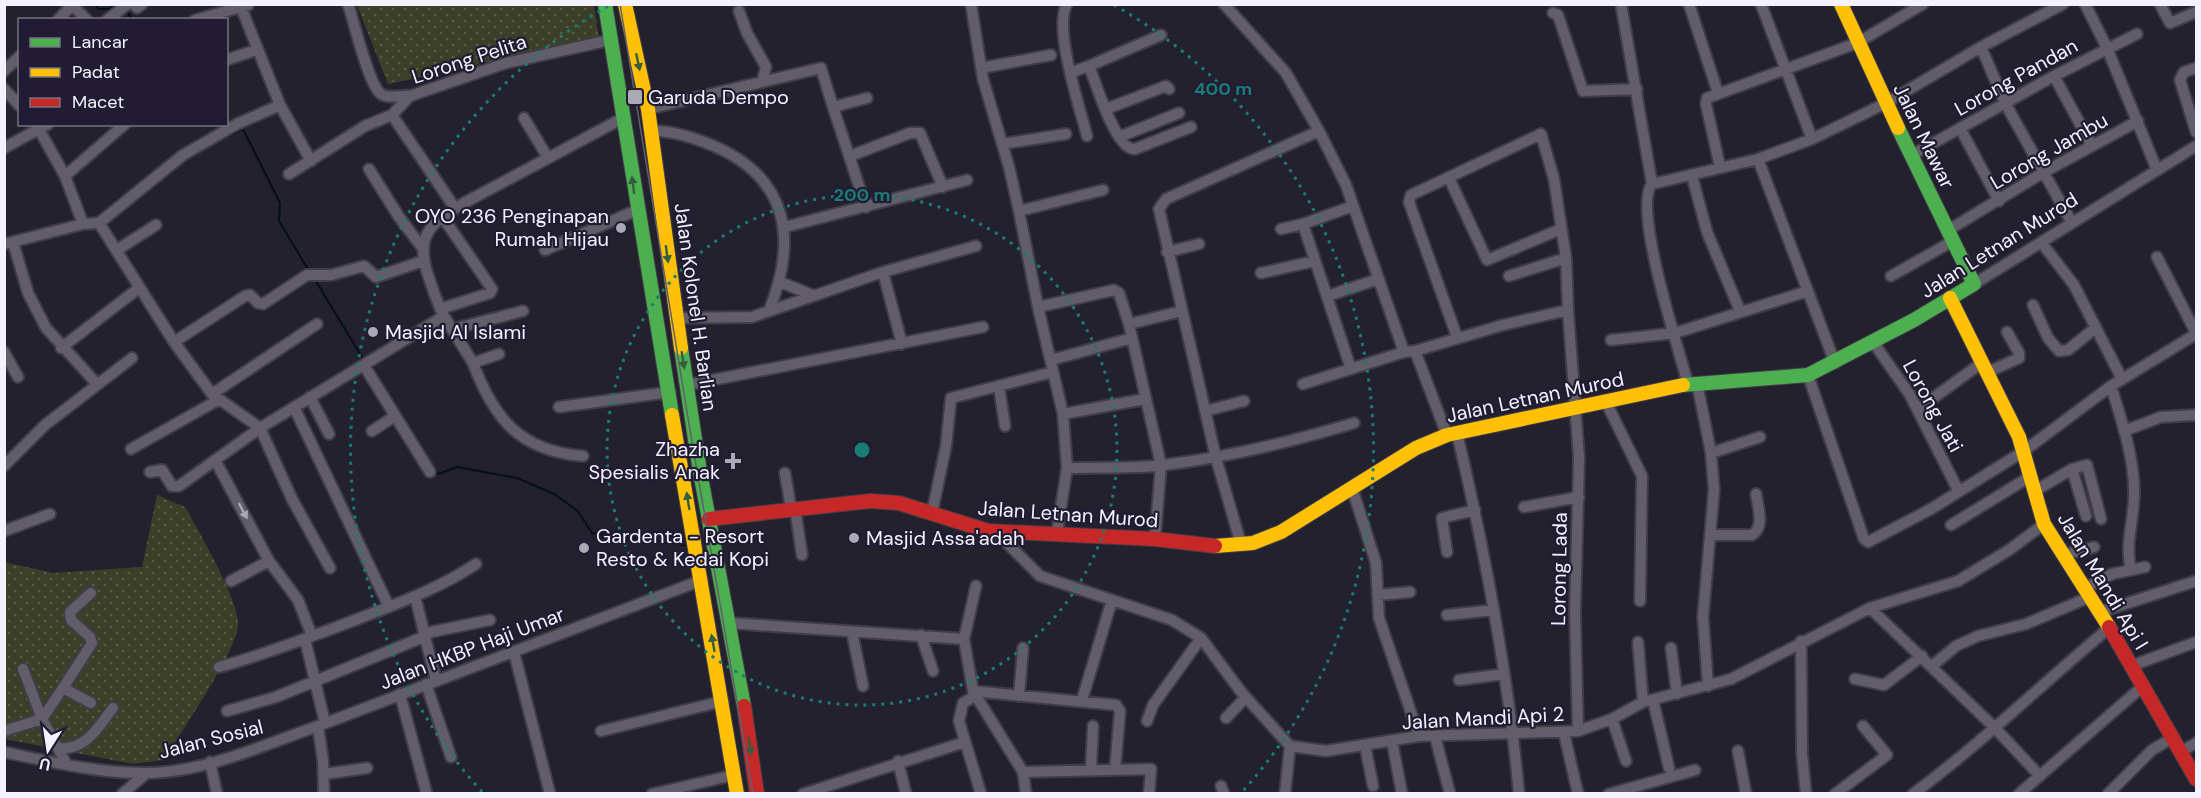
<svg xmlns="http://www.w3.org/2000/svg" width="2201" height="798" viewBox="0 0 2201 798" font-family="'DM Sans',sans-serif">
	<style>
		.grass { fill: url(#grass-dots) }
		.lines { fill: none; stroke-linecap: round; stroke-linejoin: round }
		.stream { stroke: #031015; stroke-width: 2 }
		.street-casing { stroke: #403d48; stroke-width: 14 }
		.fast-casing { stroke: #403d48; stroke-width: 16 }
		.slow-casing { stroke: #403d48; stroke-width: 16 }
		.jam-casing { stroke: #403d48; stroke-width: 16 }
		.street { stroke: #615e6a; stroke-width: 10 }
		.fast { stroke: #4caf50; stroke-width: 14 }
		.slow { stroke: #ffc107; stroke-width: 14 }
		.jam { stroke: #c62828; stroke-width: 14 }
		.tram { stroke: #615f6a; stroke-width: 1.5 }
		.oneway { fill: #345e40 }
		.oneway2 { fill: #aaa8b3 }
		.ring { fill: none; stroke: #1a7c75; stroke-width: 3; stroke-dasharray: 3 6 }
		.poi-dot { fill: #aba9b4; stroke: #211c33; stroke-width: 2 }
		.labels { text-anchor: middle; dominant-baseline: central; stroke-width: 4.5; stroke-linejoin: round; paint-order: stroke }
		.street-label { font-size: 20px; fill: #f4f2fc; stroke: #211c33 }
		.poi-label { font-size: 20px; fill: #f4f2fc; stroke: #211c33; text-anchor: start }
		.centre { fill: #1a7c75; stroke: #211c33; stroke-width: 3 }
		.ring-label { font-size: 18px; text-anchor: middle; font-weight: bold; fill: #1a7c75; stroke: #211c33; stroke-width: 4.5; stroke-linejoin: round; paint-order: stroke }
	</style>
	<defs>
		<pattern id="grass-dots" width="8" height="8" patternUnits="userSpaceOnUse" patternTransform="scale(1.5)"><rect width="8" height="8" fill="#3b3f27"/><path d="M2 2h.1M6 6h.1" fill="none" stroke="#585b47" stroke-width="1.8" stroke-linecap="round"/></pattern>
	</defs>
	<rect width="100%" height="100%" fill="#24212e"/>
	<path class="grass" d="M 357,5 L 594,5 L 599,39 L 388,84 Z
		M 157,495 L 185,507 C 198,530 239,600 238,624 C 238,650 180,733 164,760 L 133,764 L 5,739 L 4,562 L 53,573 L 142,567 Z"/>
	<g class="lines">
		<path class="stream" d="M 95,4 L 98,9 L 109,9 L 117,4
			M 125,9 L 133,20
			M 219,124 L 219,125
			M 228,136 L 243,129 L 280,203 L 279,221 L 309,271
			M 314,278 L 363,359
			M 426,455 L 438,474 L 457,467 L 517,478 L 554,494 L 578,511 L 592,533 L 684,545"/>
		<g class="street-casing">
			<path id="street" d="M 134,4 L 137,8 L 142,4
				M 348,4 C 354,22 369,86 381,94 C 388,99 402,95 410,96
				M 971,4 L 983,79 L 1009,167 L 1019,211
				M 1067,4 C 1053,28 1080,108 1087,136
				M 1224,4 L 1286,73 L 1319,131 L 1346,185 L 1404,352
				M 1621,4 L 1652,184
				M 1689,4 L 1718,93
				M 1761,4 L 1812,139
				M 2085,4 L 2107,48 L 2157,170
				M 2160,4 L 2170,23 L 2196,12
				M 72,5 L 87,20
				M 739,11 L 747,33 L 766,67 L 762,82
				M 1553,13 L 1558,15 L 1583,91 L 1637,89
				M 58,20 L 73,4
				M 107,20 L 128,4
				M 195,20 L 248,5
				M 1981,47 L 2005,103 L 2072,223
				M 226,60 L 256,50
				M 1089,66 L 1161,35
				M 981,68 L 1051,55
				M 2196,68 L 2184,72 L 2180,80 L 2196,132
				M 4,71 L 20,56
				M 1072,72 L 1089,66 C 1096,83 1116,151 1135,149 L 1191,127
				M 2054,76 L 2092,146
				M 4,89 L 20,106
				M 280,105 L 311,161
				M 833,107 L 866,207
				M 648,109 L 821,68 L 833,107 L 867,98
				M 1106,109 L 1166,86 L 1169,89
				M 392,115 L 455,208
				M 524,118 L 548,158
				M 36,124 L 65,176 L 83,224
				M 1960,128 L 1999,201
				M 651,131 C 672,130 695,138 714,146 C 790,179 797,241 769,311
				M 1119,137 L 1179,113
				M 1002,144 L 1066,134
				M 4,148 L 48,124
				M 1912,155 L 2054,76 L 2137,34
				M 850,156 L 910,133 L 920,133 L 943,187
				M 1758,159 L 1835,363
				M 1720,167 L 1706,104 L 1707,98 L 1857,43 L 1923,4
				M 369,169 L 399,217 L 421,246
				M 289,174 L 365,126 L 392,115 L 410,96 L 506,63 L 610,40
				M 65,176 L 125,124
				M 1692,176 L 1707,232 L 1740,311
				M 1449,178 L 1487,260 L 1561,229
				M 99,223 L 183,155 L 237,124 L 280,105 L 241,7
				M 785,227 L 967,180
				M 1281,229 L 1303,224
				M 1947,231 L 2044,172 L 2138,121
				M 13,242 L 28,293 L 46,328 L 97,384
				M 2041,242 L 2074,285 L 2122,379
				M 4,244 L 83,224 L 99,223 L 174,342 L 212,394 L 260,428 L 292,499 L 330,568
				M 117,250 L 156,225
				M 545,250 L 637,210
				M 1167,252 L 1199,244
				M 2157,257 L 2196,333
				M 883,272 L 902,344
				M 1261,273 L 1315,261
				M 1509,276 L 1566,258
				M 1891,276 L 1953,241
				M 780,282 L 812,295
				M 1974,284 L 2196,146
				M 1327,296 L 1379,279
				M 2033,305 L 2048,338 L 2059,351 L 2068,350 L 2094,329
				M 1038,307 L 1114,290 L 1119,293 L 1129,324 L 1161,465 L 1155,539
				M 440,309 L 490,293 L 492,289 L 442,216
				M 1568,310 L 1579,458 L 1575,613 L 1578,731
				M 444,316 L 473,363 L 499,354
				M 676,318 L 752,317 L 883,272 L 976,246
				M 1129,324 L 1182,311
				M 453,329 L 523,311
				M 1611,340 L 1675,333 L 1808,291
				M 174,342 L 245,296 L 250,295 L 258,303 L 263,304 L 307,275 L 331,275 L 364,266 L 376,277 L 423,261
				M 1873,342 L 1910,395 L 1958,490
				M 61,348 L 139,288
				M 1415,351 L 1447,435
				M 4,352 L 18,377
				M 1051,360 L 1132,338
				M 473,363 C 494,419 520,451 583,456
				M 365,367 L 430,472
				M 1351,369 L 1303,224 L 1353,206
				M 1988,372 L 2019,358 L 2019,353 L 2007,332
				M 1808,375 L 1864,539 L 1868,542 L 1931,509 L 2024,451 L 2111,386 L 2196,334
				M 1697,383 L 1711,453 L 1714,490 L 1703,617 L 1708,686
				M 1303,384 L 1404,352 L 1415,351 L 1503,325 L 1568,310 L 1566,258 L 1554,179 L 1541,134 L 1411,195 L 1409,202 L 1457,337
				M 1688,384 C 1679,350 1632,207 1652,184 L 1758,159 L 1812,139 L 1886,103 L 1981,47 L 2063,4
				M 687,385 L 983,327
				M 2111,386 C 2121,419 2134,456 2134,491 C 2135,518 2124,543 2131,570
				M 999,387 L 1005,426
				M 212,394 L 317,324
				M 310,397 L 329,434
				M 1606,402 L 1642,476 L 1640,601
				M 294,407 L 389,607
				M 559,407 L 670,392
				M 1918,409 L 1983,362
				M 1205,411 L 1244,401
				M 1063,414 L 1145,399
				M 372,431 L 395,416
				M 2124,431 L 2161,417 L 2196,415
				M 1457,433 C 1485,552 1508,672 1519,794
				M 131,449 L 218,400
				M 1711,453 L 1760,437
				M 215,460 L 269,561 L 298,600 L 312,636
				M 4,466 L 45,425 L 132,358
				M 1067,468 C 1099,467 1132,469 1164,465 C 1229,457 1291,442 1354,423
				M 2072,469 L 2086,516
				M 150,472 L 162,470 L 172,486 L 179,486 L 260,428 L 444,316 C 438,305 434,293 430,281 C 414,238 427,225 464,203 L 623,118
				M 785,473 L 791,508
				M 1352,488 L 1376,563 L 1379,618 L 1419,736
				M 2035,491 L 2072,469 L 2087,465 L 2101,519
				M 1524,507 L 1579,497
				M 795,508 L 802,555
				M 932,513 L 946,446 L 951,398 L 1053,372
				M 1951,525 L 2031,476
				M 4,531 L 50,514
				M 996,532 L 1040,576 L 1172,620 L 1201,638 L 1242,693 L 1290,746 L 1326,751 L 1419,736 L 1578,731 L 1612,719 L 1643,702 L 1731,679 L 1870,608 L 1958,581 L 2009,550 L 2044,524
				M 1057,533 L 1067,468 L 1063,414 L 1038,307 L 1019,211 L 1103,190
				M 1711,535 L 1752,535 C 1765,527 1758,508 1756,494
				M 1241,544 L 1216,458 L 1159,209 L 1166,199 L 1319,131
				M 1447,552 L 1442,518 L 1475,510
				M 2063,555 L 2094,547
				M 231,581 L 269,561
				M 976,586 L 964,639 L 973,691 L 1023,772 L 1026,794
				M 2085,588 L 2112,574 L 2145,567
				M 1378,595 L 1410,592
				M 415,596 L 436,681
				M 1870,608 L 1994,727 L 2040,776
				M 2100,612 L 2196,581
				M 1447,615 L 1494,610
				M 729,623 L 964,639
				M 852,632 L 863,686
				M 426,633 L 490,620
				M 921,635 L 933,671
				M 305,639 L 325,723
				M 1801,641 L 1802,754 L 1806,794
				M 1638,642 L 1643,702
				M 1671,648 L 1677,694
				M 514,652 L 550,794
				M 1932,666 L 1956,646 L 1978,636 L 2026,624 L 2090,597
				M 2131,666 L 2196,642
				M 219,667 C 264,655 307,638 350,622 C 393,605 437,590 476,564
				M 23,669 L 42,719 L 67,765
				M 1855,679 L 1884,685 L 1922,656
				M 1459,680 L 1504,674
				M 426,684 L 451,757
				M 63,688 L 92,643 L 90,637 L 71,620 L 70,612 L 91,593
				M 973,691 L 1116,705 L 1120,711 L 1115,770
				M 400,694 L 426,791
				M 975,696 L 963,703 L 959,721 L 981,794
				M 1019,696 L 1023,648
				M 1082,700 L 1112,600
				M 1653,700 L 1669,768
				M 227,711 L 276,697 L 426,636
				M 1226,718 L 1246,697
				M 1612,719 L 1626,761
				M 1147,721 L 1153,705 L 1201,638
				M 4,731 L 42,719 L 63,688 L 91,703
				M 601,731 L 723,701
				M 1564,733 L 1578,794
				M 1435,736 L 1450,794
				M 1392,741 L 1402,794
				M 1365,745 L 1373,786
				M 58,748 C 86,751 98,727 113,708
				M 1738,751 L 1746,794
				M 2182,751 L 2196,743
				M 4,752 C 51,762 98,773 145,773 C 203,773 264,745 318,726
				M 898,761 L 906,794
				M 210,762 L 217,794
				M 1091,770 L 1093,726
				M 1023,772 L 1151,769 L 1149,794
				M 324,774 L 367,768
				M 1221,786 L 1224,794
				M 122,794 L 147,773
				M 324,794 L 323,761 L 318,726 L 702,580
				M 652,794 L 734,775
				M 803,794 L 965,742
				M 1285,794 L 1290,746
				M 1609,794 L 1695,770
				M 1835,794 L 1887,755 L 1863,726
				M 1913,794 C 1982,743 2043,683 2109,628
				M 2019,794 L 2143,686
				M 2108,794 L 2152,750 L 2174,737"/>
		</g>
		<g class="fast-casing">
			<path id="fast" d="M 605,4 L 672,415
				M 681,348 L 700,472 L 744,706
				M 1683,385 L 1808,375 L 1914,320 L 1974,284 L 1898,128"/>
		</g>
		<g class="slow-casing">
			<path id="slow" d="M 625,4 L 648,109 L 681,348
				M 1841,4 L 1898,128
				M 1950,298 L 2019,437 L 2044,524 L 2109,627
				M 672,415 L 737,794
				M 1215,546 L 1253,543 L 1281,532 L 1416,448 L 1447,435 L 1683,385"/>
		</g>
		<g class="jam-casing">
			<path id="jam" d="M 709,519 L 870,501 L 899,503 L 988,531 L 1155,539 L 1215,546
				M 2109,627 L 2196,779
				M 744,706 L 757,794"/>
		</g>
		<use href="#street" class="street"/>
		<use href="#fast" class="fast"/>
		<use href="#slow" class="slow"/>
		<use href="#jam" class="jam"/>
		<path class="tram" d="M 620,4 L 690,430 L 753,794"/>
	</g>
	<defs><path id="oneway-solid" d="M-6-.8H1V-3.2L6.5 0L1 3.2V.8H-6Z" transform="scale(1.5)"/></defs>
	<g class="oneway">
		<use href="#oneway-solid" transform="translate(638 62) rotate(78)"/>
		<use href="#oneway-solid" transform="translate(633 185) rotate(-98)"/>
		<use href="#oneway-solid" transform="translate(667 254) rotate(82)"/>
		<use href="#oneway-solid" transform="translate(683 360) rotate(81)"/>
		<use href="#oneway-solid" transform="translate(688 501) rotate(-99)"/>
		<use href="#oneway-solid" transform="translate(713 643) rotate(-100)"/>
		<use href="#oneway-solid" transform="translate(750 746) rotate(81)"/>
	</g>
	<use class="oneway2" href="#oneway-solid" transform="translate(243 511) rotate(62)"/>
	<g class="ring">
		<circle cx="862" cy="450" r="255"/>
		<path d="M482 792A511 511 0 0 1 610 5M1114 5A511 511 0 0 1 1242 792"/>
	</g>
	<g class="poi-dot">
		<rect x="627" y="89" width="16" height="16" rx="3"/>
		<circle cx="621" cy="228" r="6"/>
		<circle cx="373" cy="332" r="6"/>
		<path d="M730 452h6v6h6v6h-6v6h-6v-6h-6v-6h6z"/>
		<circle cx="854" cy="538" r="6"/>
		<circle cx="584" cy="548" r="6"/>
	</g>
	<g class="labels">
		<g class="street-label">
			<text transform="translate(469 59) rotate(-18)">Lorong Pelita</text>
			<text transform="translate(2016 77) rotate(-29)">Lorong Pandan</text>
			<text transform="translate(1924 136) rotate(64)">Jalan Mawar</text>
			<text transform="translate(2049 151) rotate(-30)">Lorong Jambu</text>
			<text transform="translate(1999 245) rotate(-32)">Jalan Letnan Murod</text>
			<text transform="translate(696 307) rotate(82)">Jalan Kolonel H. Barlian</text>
			<text transform="translate(1535 397) rotate(-12)">Jalan Letnan Murod</text>
			<text transform="translate(1933 406) rotate(61)">Lorong Jati</text>
			<text transform="translate(1068 514) rotate(4)">Jalan Letnan Murod</text>
			<text transform="translate(1559 569) rotate(-89)">Lorong Lada</text>
			<text transform="translate(2103 581) rotate(59)">Jalan Mandi Api I</text>
			<text transform="translate(472 648) rotate(-21)">Jalan HKBP Haji Umar</text>
			<text transform="translate(1483 718) rotate(-3)">Jalan Mandi Api 2</text>
			<text transform="translate(211 739) rotate(-14)">Jalan Sosial</text>
		</g>
		<g class="poi-label">
			<text x="648" y="97">Garuda Dempo</text>
			<text x="609" y="216" text-anchor="end">OYO 236 Penginapan<tspan x="609" dy="23">Rumah Hijau</tspan></text>
			<text x="385" y="332">Masjid Al Islami</text>
			<text x="720" y="449" text-anchor="end">Zhazha<tspan x="720" dy="23">Spesialis Anak</tspan></text>
			<text x="596" y="536">Gardenta - Resort<tspan x="596" dy="23">Resto &amp; Kedai Kopi</tspan></text>
			<text x="866" y="538">Masjid Assa'adah</text>
		</g>
	</g>
	<circle cx="862" cy="450" r="9" class="centre"/>
	<g class="ring-label">
		<text x="1223" y="95">400 m</text>
		<text x="862" y="201">200 m</text>
	</g>
	<rect width="2201" height="798" fill="none" stroke="#f4f2fc" stroke-width="12"/>
	<rect x="18" y="18" width="210" height="108" fill="#211c33" stroke="#757283" stroke-width="1.5"/>
	<rect x="30" y="38" width="30" height="9" fill="#4caf50" stroke="#757283" stroke-width="1.5"/>
	<text x="72" y="48" font-size="18" fill="#f4f2fc">Lancar</text>
	<rect x="30" y="68" width="30" height="9" fill="#ffc107" stroke="#757283" stroke-width="1.5"/>
	<text x="72" y="78" font-size="18" fill="#f4f2fc">Padat</text>
	<rect x="30" y="98" width="30" height="9" fill="#c62828" stroke="#757283" stroke-width="1.5"/>
	<text x="72" y="108" font-size="18" fill="#f4f2fc">Macet</text>
	<g transform="translate(48 750) rotate(192)" stroke="#211c33" stroke-width="4.5" paint-order="stroke">
	<path d="M0-4.5L10 22L0 15L-10 22Z" fill="#f4f2fc"/>
	<text y="-9" font-size="16" font-weight="bold" text-anchor="middle" fill="#f4f2fc">U</text>
	</g>
</svg>
